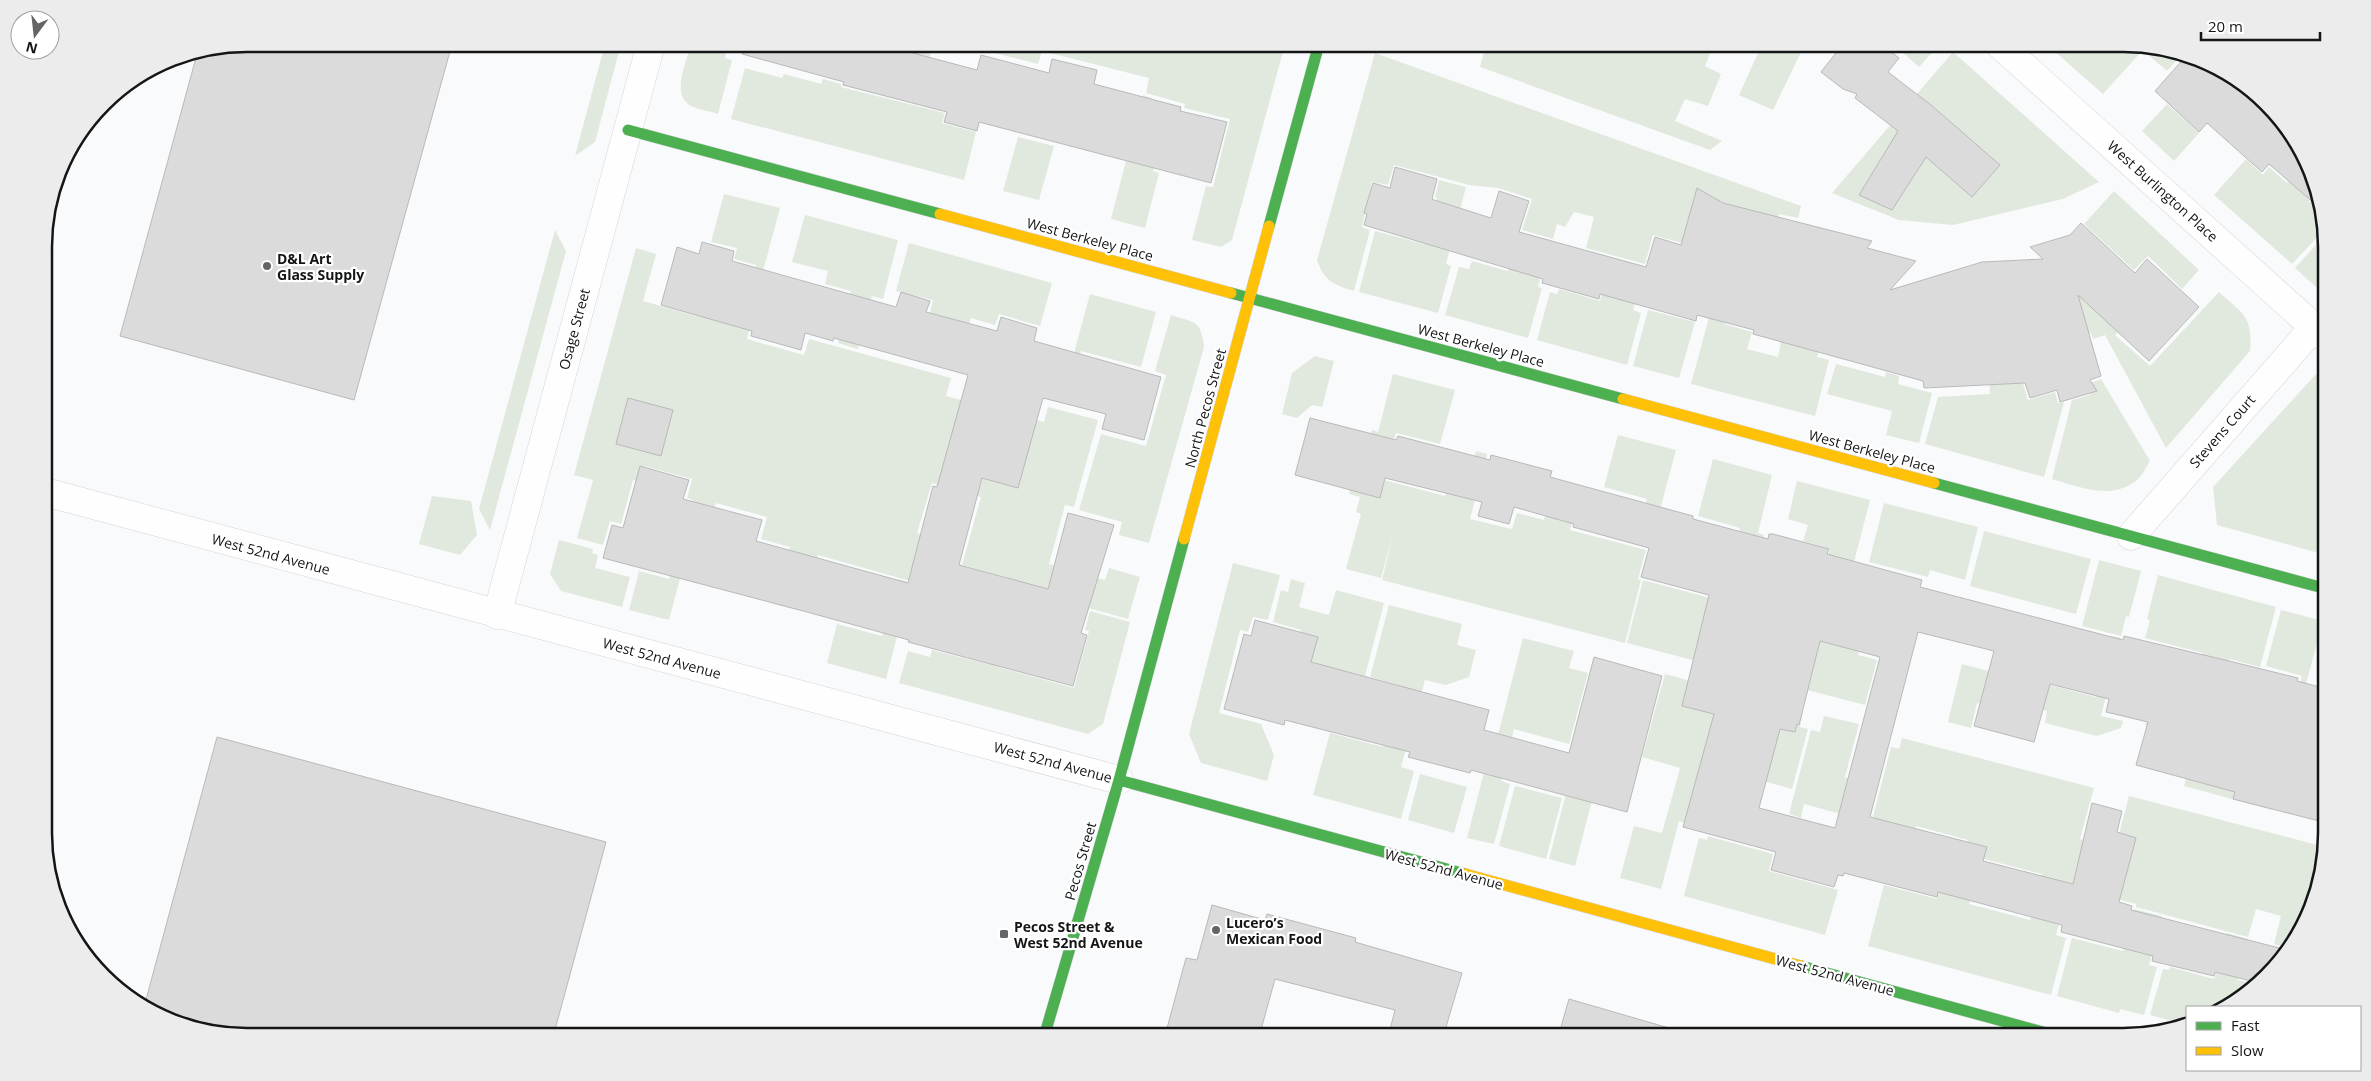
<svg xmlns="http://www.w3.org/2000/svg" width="2371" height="1081" viewBox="0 0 2371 1081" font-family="'Open Sans',sans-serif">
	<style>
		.green { fill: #e1e9de }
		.building { fill: #dbdbdc; stroke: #b9b9b9; fill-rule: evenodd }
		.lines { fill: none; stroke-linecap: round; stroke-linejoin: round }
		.street-casing { stroke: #d3d4d6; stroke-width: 29 }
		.fast-casing { stroke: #d3d4d6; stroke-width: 12 }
		.slow-casing { stroke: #d3d4d6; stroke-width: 12 }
		.street { stroke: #fefeff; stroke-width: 28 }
		.fast { stroke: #4caf50; stroke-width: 11 }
		.slow { stroke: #ffc107; stroke-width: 11 }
		.poi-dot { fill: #646566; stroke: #fff; stroke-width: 2 }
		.labels { text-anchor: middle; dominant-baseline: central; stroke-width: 4.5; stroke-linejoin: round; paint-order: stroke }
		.street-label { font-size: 14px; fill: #141516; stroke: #fff }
		.poi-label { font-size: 14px; font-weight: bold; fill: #141516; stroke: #fff; text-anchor: start }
		.rim { fill: none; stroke: #141516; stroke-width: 2.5 }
	</style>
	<rect width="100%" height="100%" fill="#f9fafc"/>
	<path class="green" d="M 605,44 L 621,44 L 595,142 L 575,156 Z
		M 691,44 L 728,44 L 725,58 L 732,60 L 718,114 C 710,111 699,110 691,106 C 670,94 687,62 691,44 Z
		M 917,44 L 933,44 L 919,101 L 903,97 Z
		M 959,44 L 1285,44 L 1232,240 L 1221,247 L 1192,240 L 1206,186 L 1213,187 L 1230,119 L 1184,108 L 1185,104 L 1146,93 L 1149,78 L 1042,51 L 1038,64 Z
		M 1486,44 L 1714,44 L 1705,66 L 1721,74 L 1708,106 L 1685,99 L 1675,121 L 1722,141 L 1710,150 L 1480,67 Z
		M 1762,44 L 1771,44 L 1782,48 L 1784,44 L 1805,44 L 1773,110 L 1739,95 Z
		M 1900,44 L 1940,44 L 1919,67 L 1901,51 Z
		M 2046,44 C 2067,44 2127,37 2142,51 L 2103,94 Z
		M 2150,49 L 2181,55 L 2167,71 L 2146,53 Z
		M 1953,52 L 2099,182 L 2063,199 L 1953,225 L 1899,220 L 1832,193 Z
		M 1375,53 L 1801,206 L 1798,218 L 1779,214 L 1764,276 L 1718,253 L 1653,235 L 1645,264 L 1586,248 L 1594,217 L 1574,212 L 1565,227 L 1557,224 L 1553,239 L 1522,230 L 1532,199 L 1498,188 L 1469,185 L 1394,165 L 1388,185 L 1372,182 L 1362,227 L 1370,230 L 1354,291 C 1334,285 1324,281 1317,260 Z
		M 745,68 L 782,78 L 784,74 L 821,84 L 823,79 L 841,84 L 841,87 L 945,113 L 942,123 L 976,132 L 964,180 L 731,119 Z
		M 1143,95 L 1152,98 L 1135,163 L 1154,168 L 1153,171 L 1159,173 L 1145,228 L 1111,219 Z
		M 2167,104 L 2199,133 L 2174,161 L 2142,131 Z
		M 1018,137 L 1054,146 L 1039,200 L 1003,191 Z
		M 2246,159 L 2263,175 L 2269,167 L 2287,183 L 2307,161 L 2318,191 L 2309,201 L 2324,214 L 2325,218 L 2318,226 L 2323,231 L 2292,264 L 2214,195 Z
		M 1439,180 L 1466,187 L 1446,264 L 1451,266 L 1438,313 L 1359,292 L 1375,231 L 1424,244 L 1437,198 L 1435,197 Z
		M 2114,191 L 2199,270 L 2182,289 L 2148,256 L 2134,270 L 2084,224 Z
		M 724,194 L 780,208 L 751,316 L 744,314 L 756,265 L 734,259 L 737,248 L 711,242 Z
		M 805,215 L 898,240 L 883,299 L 872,296 L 858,349 L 838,343 L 851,291 L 825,284 L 828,271 L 792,262 Z
		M 555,230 L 566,251 L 490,530 L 479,509 Z
		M 1520,232 L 1550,240 L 1538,287 L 1542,288 L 1528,338 L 1445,315 L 1459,267 L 1469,269 L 1472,261 L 1508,271 Z
		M 2326,234 L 2326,296 L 2295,268 Z
		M 2048,242 L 2126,324 L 2115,335 L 2150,366 L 2219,292 C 2243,314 2253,316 2250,351 L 2166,448 L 2105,335 L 2093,339 L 2091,333 L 2034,350 Z
		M 909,243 L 1052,283 L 1040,326 L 999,314 L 995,325 L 971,318 L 956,372 L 930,313 L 933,300 L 896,291 Z
		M 636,248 L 656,254 L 643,301 L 700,317 L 703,306 L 752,319 L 747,339 L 804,355 L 809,339 L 951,378 L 946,396 L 1044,422 L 1048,407 L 1098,420 L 1074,507 L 1065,505 L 1049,564 L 1105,580 L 1109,568 L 1140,577 L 1128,619 L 1041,595 L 1001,606 L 1009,578 L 962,565 L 981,497 L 932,483 L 917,533 L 923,535 L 910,581 L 818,555 L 802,611 L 774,604 L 790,547 L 761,539 L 767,517 L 716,503 L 707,531 L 686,526 L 693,500 L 687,498 L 692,479 L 644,466 L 640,482 L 633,480 L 621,524 L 610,521 L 603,545 L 577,538 L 593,480 L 574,475 Z
		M 1612,257 L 1645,267 L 1633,310 L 1641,313 L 1627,365 L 1537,340 L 1550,292 L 1557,294 L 1559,289 L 1600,301 Z
		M 1719,280 L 1735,284 L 1724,324 L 1752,332 L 1747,349 L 1778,357 L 1781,341 L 1819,350 L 1817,357 L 1829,360 L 1815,416 L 1691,384 Z
		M 1090,294 L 1156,312 L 1141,367 L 1081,351 L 1067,403 L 1061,401 Z
		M 1648,310 L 1695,322 L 1679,378 L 1633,366 Z
		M 1171,315 C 1195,323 1201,320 1204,347 L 1149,543 L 1119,535 L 1122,522 L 1079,510 L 1101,434 L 1146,446 L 1166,375 L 1155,371 Z
		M 2008,334 L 2028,400 L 2055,392 L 2058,403 L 2064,402 L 2044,477 L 1925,444 L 1938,397 L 1990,394 L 1987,338 Z
		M 1315,356 L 1334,361 L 1322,407 L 1312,405 L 1297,418 L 1282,414 L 1292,373 Z
		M 1836,364 L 1885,377 L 1886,372 L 1899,376 L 1898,384 L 1932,393 L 1919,443 L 1886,435 L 1892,411 L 1827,394 Z
		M 1393,374 L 1455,390 L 1440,444 L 1396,433 L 1384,480 L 1445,496 L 1447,489 L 1465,494 L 1476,451 L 1487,454 L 1470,519 L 1512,529 L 1517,513 L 1544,520 L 1545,516 L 1572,523 L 1570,530 L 1646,550 L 1638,579 L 1641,580 L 1625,643 L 1382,580 L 1394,530 L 1381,578 L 1346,569 L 1361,514 L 1356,512 L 1360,497 L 1349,494 L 1353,477 L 1360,477 L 1372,430 L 1378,432 Z
		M 2316,374 L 2326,383 L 2326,555 L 2217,525 L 2213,487 Z
		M 2101,379 L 2150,461 C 2146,467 2142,476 2137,480 C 2111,501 2080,487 2052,479 L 2072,400 L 2090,395 L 2087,384 Z
		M 1618,435 L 1676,450 L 1650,547 L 1635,542 L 1647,499 L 1604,487 Z
		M 1713,459 L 1772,475 L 1758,533 L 1764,535 L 1746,603 L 1722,597 L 1740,528 L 1698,516 Z
		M 1797,481 L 1870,500 L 1854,562 L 1863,635 L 1858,655 L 1877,660 L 1865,705 L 1734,671 L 1812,618 L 1830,549 L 1803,541 L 1808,525 L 1788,519 Z
		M 432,496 L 471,501 L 477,535 L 460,555 L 419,544 Z
		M 1884,503 L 1978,527 L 1965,580 L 1930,570 L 1928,577 L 1869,562 Z
		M 684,527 L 693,530 L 669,620 L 629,610 L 639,571 L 669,579 Z
		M 1984,531 L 2091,559 L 2076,614 L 1970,586 Z
		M 559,540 L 593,549 L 592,553 L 598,555 L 595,568 L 630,577 L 622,607 L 561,591 L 550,574 Z
		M 2099,560 L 2141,571 L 2129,617 L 2126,616 L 2121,636 L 2082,626 Z
		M 1233,563 L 1280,575 L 1268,620 L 1253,617 L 1248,632 L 1240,630 L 1219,713 L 1261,724 L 1274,755 L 1267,781 L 1201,763 L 1189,734 Z
		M 2158,575 L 2276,607 L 2260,667 L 2229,659 L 2219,695 L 2201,740 L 2145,725 L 2149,711 L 2185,720 L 2203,653 L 2145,638 L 2150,620 L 2147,619 Z
		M 898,579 L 911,583 L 886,679 L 827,663 L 837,624 L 882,636 Z
		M 1291,579 L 1305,583 L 1299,607 L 1329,615 L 1336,590 L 1384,603 L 1365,676 L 1351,672 L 1346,691 L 1328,686 L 1296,649 L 1301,630 L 1273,622 L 1281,590 L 1288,592 Z
		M 1643,580 L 1748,608 L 1731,670 L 1627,643 Z
		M 1389,605 L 1462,624 L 1457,645 L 1476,650 L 1469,677 L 1446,685 L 1425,680 L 1401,767 L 1414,771 L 1401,819 L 1313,795 L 1330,733 L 1383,747 L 1399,685 L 1370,677 Z
		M 1001,610 L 1012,612 L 998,667 L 1074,688 L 1089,631 L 1085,630 L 1090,611 L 1130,622 L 1103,724 L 1088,734 L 899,683 L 908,651 L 930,657 L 932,650 L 987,664 Z
		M 2281,610 L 2323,621 L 2272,810 L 2184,786 L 2191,761 L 2285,740 L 2302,676 L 2266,666 Z
		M 2327,627 L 2327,664 L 2317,661 Z
		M 2113,636 L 2121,638 L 2101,716 L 2123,721 L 2121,728 L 2097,736 L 2045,723 L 2047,711 L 2036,708 L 2042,683 L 2096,697 Z
		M 1523,638 L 1574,651 L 1569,668 L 1588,673 L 1569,744 L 1514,729 L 1501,781 L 1510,784 L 1494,844 L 1467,838 L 1490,749 L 1494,750 Z
		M 1962,664 L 2038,684 L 2002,709 L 1977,703 L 1971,728 L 1948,722 Z
		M 1665,674 L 1803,711 L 1800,727 L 1808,729 L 1792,789 L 1703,764 L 1688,824 L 1679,821 L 1661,889 L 1620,878 L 1634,826 L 1662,833 L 1680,768 L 1642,757 Z
		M 1824,716 L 1859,724 L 1845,777 L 1862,781 L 1852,817 L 1804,804 L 1801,818 L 1789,814 L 1811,730 L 1820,732 Z
		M 1902,738 L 2094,788 L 2080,839 L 2115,849 L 2129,796 L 2325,847 L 2312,912 L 2289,948 L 2274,944 L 2281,916 L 2256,909 L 2248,937 L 2136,907 L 2136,904 L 2041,879 L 2042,874 L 1965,854 L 1968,840 L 1916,826 L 1910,846 L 1868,836 L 1891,747 L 1899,749 Z
		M 1576,755 L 1602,762 L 1575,866 L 1549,859 Z
		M 1420,774 L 1467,787 L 1454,833 L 1408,820 Z
		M 1515,786 L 1562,798 L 1546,859 L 1499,846 Z
		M 1708,836 L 1773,854 L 1769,871 L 1838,890 L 1825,935 L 1684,896 L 1699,838 L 1707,840 Z
		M 1948,860 L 1972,892 L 1969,904 L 2030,920 L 2040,884 L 2068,891 L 2056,935 L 2066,938 L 2051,995 L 1868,946 L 1884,885 L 1937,899 Z
		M 2134,909 L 2162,916 L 2149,965 L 2157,967 L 2144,1015 L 2120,1009 L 2119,1013 L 2057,996 L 2072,938 L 2123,951 Z
		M 2227,933 L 2248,939 L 2238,980 L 2257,985 L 2237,1003 L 2228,1007 L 2187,1007 L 2187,1025 L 2150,1015 L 2163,969 L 2169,970 L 2170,967 L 2214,979 Z"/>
	<path class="building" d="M 248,44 L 452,44 L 354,400 L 120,336 L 197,54 Z
		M 743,44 L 911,44 L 909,52 L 977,70 L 981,55 L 1049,73 L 1052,59 L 1097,70 L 1094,84 L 1181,107 L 1180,111 L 1227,122 L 1211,183 L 979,122 L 977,131 L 944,122 L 947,112 L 843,85 L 844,82 L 742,54 Z
		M 1843,44 L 1881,44 L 1899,58 L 1888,72 L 1931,105 L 2000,165 L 1972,197 L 1926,157 L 1892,210 L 1859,195 L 1898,131 L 1855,98 L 1857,94 L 1843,89 L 1821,72 Z
		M 2186,56 L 2202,59 L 2248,86 L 2285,124 L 2312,170 L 2323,211 L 2269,164 L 2262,172 L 2207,123 L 2199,132 L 2155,91 Z
		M 1395,167 L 1437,179 L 1432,199 L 1434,200 L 1491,218 L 1499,191 L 1529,201 L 1519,232 L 1646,267 L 1655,237 L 1681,245 L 1697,188 L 1723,203 L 1872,241 L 1867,248 L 1916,261 L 1890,290 L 1982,262 L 2043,259 L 2030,247 L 2070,235 L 2081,223 L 2135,273 L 2147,259 L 2199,307 L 2149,361 L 2078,295 L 2101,376 L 2090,380 L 2097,391 L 2060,402 L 2057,390 L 2030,398 L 2025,383 L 1924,388 L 1923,381 L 1753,334 L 1754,330 L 1697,315 L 1696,321 L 1600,294 L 1599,299 L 1542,283 L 1543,279 L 1364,225 L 1367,214 L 1364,213 L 1373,183 L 1390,188 Z
		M 702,242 L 734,251 L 732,261 L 896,307 L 901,292 L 930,301 L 926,312 L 997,331 L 1001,317 L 1037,328 L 1034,341 L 1161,377 L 1144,440 L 1102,429 L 1106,414 L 1043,398 L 1018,488 L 982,478 L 959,565 L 1048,589 L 1068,513 L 1114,525 L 1081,633 L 1087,635 L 1073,686 L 908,642 L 909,640 L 807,612 L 603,558 L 612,525 L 623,528 L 640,466 L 689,480 L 683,499 L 762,520 L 756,541 L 908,583 L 933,486 L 937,487 L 968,375 L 834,338 L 833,341 L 805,333 L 801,350 L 751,336 L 752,331 L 661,305 L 677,247 L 699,254 Z
		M 628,398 L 673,410 L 661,456 L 616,444 Z
		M 1310,418 L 1396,440 L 1398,436 L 1490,460 L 1491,455 L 1552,471 L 1550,477 L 1693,516 L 1693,519 L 1768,539 L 1769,534 L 1773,534 L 1829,549 L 1827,554 L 1922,580 L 1920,587 L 2123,640 L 2124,636 L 2229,661 L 2298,678 L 2297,681 L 2327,689 L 2327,823 L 2233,799 L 2235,792 L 2136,765 L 2148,722 L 2106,712 L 2109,699 L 2050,684 L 2034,742 L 1974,726 L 1994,651 L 1918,632 L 1870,817 L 1987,847 L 1983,861 L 2073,884 L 2092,803 L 2122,811 L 2117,832 L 2136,838 L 2119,902 L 2132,906 L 2131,910 L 2287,950 L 2277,968 L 2259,983 L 2215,972 L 2214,976 L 2152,961 L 2153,956 L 2061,932 L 2062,925 L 1938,892 L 1937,897 L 1844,873 L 1843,876 L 1838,875 L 1834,887 L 1771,870 L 1776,852 L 1683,827 L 1714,714 L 1682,706 L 1709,595 L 1641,577 L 1649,548 L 1573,527 L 1574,524 L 1514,507 L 1509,524 L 1478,516 L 1482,502 L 1385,478 L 1380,498 L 1295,475 ZM 1820,641 L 1880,657 L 1835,828 L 1759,808 L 1780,729 L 1795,732 L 1797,724 L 1799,725 Z
		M 1255,620 L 1318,637 L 1311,662 L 1489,710 L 1484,730 L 1569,753 L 1594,657 L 1662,676 L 1627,812 L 1471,770 L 1470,773 L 1408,757 L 1410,752 L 1285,720 L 1284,725 L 1224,709 L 1244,634 L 1251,636 Z
		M 217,737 L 606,842 L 553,1037 L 248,1037 L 169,1022 L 144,1007 Z
		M 1212,905 L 1265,920 L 1267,914 L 1356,938 L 1355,942 L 1462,973 L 1443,1037 L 1388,1037 L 1395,1010 L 1275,979 L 1259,1037 L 1184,1037 L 1166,1032 L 1186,958 L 1197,960 Z
		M 1569,999 L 1669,1028 L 1667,1037 L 1558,1037 Z"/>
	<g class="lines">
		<g class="street-casing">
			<path id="street" d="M 1999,44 L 2326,338
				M 45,492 L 1119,780
				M 2131,536 L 2314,327
				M 497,615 L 651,44"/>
		</g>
		<g class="fast-casing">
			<path id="fast" d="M 628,130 L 940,214
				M 1269,226 L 1319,44
				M 1231,293 L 1623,399
				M 1934,483 L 2327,589
				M 1119,780 L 1465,874
				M 1801,966 L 2061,1037
				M 1044,1037 L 1119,780 L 1184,539"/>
		</g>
		<g class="slow-casing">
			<path id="slow" d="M 940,214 L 1231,293
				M 1623,399 L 1934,483
				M 1184,539 L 1269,226
				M 1465,874 L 1801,966"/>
		</g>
		<use href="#street" class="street"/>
		<use href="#fast" class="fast"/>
		<use href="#slow" class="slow"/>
	</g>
	<g class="poi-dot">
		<circle cx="267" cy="266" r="5"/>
		<circle cx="1216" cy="930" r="5"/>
		<rect x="999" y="929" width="10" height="10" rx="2.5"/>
	</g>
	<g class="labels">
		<g class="street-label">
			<text transform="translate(2163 191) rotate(42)">West Burlington Place</text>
			<text transform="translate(1090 239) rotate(15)">West Berkeley Place</text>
			<text transform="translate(574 329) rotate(-75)">Osage Street</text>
			<text transform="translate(1481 345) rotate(15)">West Berkeley Place</text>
			<text transform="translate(1205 408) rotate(-75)">North Pecos Street</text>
			<text transform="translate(2222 431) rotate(-49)">Stevens Court</text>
			<text transform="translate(1872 451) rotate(15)">West Berkeley Place</text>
			<text transform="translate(271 554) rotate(15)">West 52nd Avenue</text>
			<text transform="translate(662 658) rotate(15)">West 52nd Avenue</text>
			<text transform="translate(1053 762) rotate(15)">West 52nd Avenue</text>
			<text transform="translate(1080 861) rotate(-74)">Pecos Street</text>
			<text transform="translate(1444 869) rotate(15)">West 52nd Avenue</text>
			<text transform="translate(1835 975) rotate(15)">West 52nd Avenue</text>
		</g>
		<g class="poi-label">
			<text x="277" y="258">D&amp;L Art<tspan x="277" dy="16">Glass Supply</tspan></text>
			<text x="1226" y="922">Lucero’s<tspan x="1226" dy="16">Mexican Food</tspan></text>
			<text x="1014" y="926">Pecos Street &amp;<tspan x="1014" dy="16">West 52nd Avenue</tspan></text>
		</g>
	</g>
	<path d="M0 0H2371V1081H0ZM247 52H2123A195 195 0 0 1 2318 247V833A195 195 0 0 1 2123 1028H247A195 195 0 0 1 52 833V247A195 195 0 0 1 247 52Z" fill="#ececec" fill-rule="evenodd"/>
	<path class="rim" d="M247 52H2123A195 195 0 0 1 2318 247V833A195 195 0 0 1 2123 1028H247A195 195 0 0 1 52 833V247A195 195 0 0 1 247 52Z"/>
	<rect x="2186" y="1006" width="175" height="65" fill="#ffffff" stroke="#a1a1a2"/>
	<rect x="2196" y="1022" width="25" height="8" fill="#4caf50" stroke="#a1a1a2"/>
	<text x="2231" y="1031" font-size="15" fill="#141516">Fast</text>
	<rect x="2196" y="1047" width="25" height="8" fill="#ffc107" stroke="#a1a1a2"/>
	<text x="2231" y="1056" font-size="15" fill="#141516">Slow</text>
	<g transform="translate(35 35) rotate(195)"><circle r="24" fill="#ffffff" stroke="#a1a1a2"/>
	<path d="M0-4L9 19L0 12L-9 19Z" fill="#646566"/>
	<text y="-8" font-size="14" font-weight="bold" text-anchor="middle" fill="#141516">N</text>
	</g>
	<path d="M2201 32v8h119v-8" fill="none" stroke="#141516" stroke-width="2.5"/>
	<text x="2208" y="32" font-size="15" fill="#141516" stroke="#ffffff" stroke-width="4" paint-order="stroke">20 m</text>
</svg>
